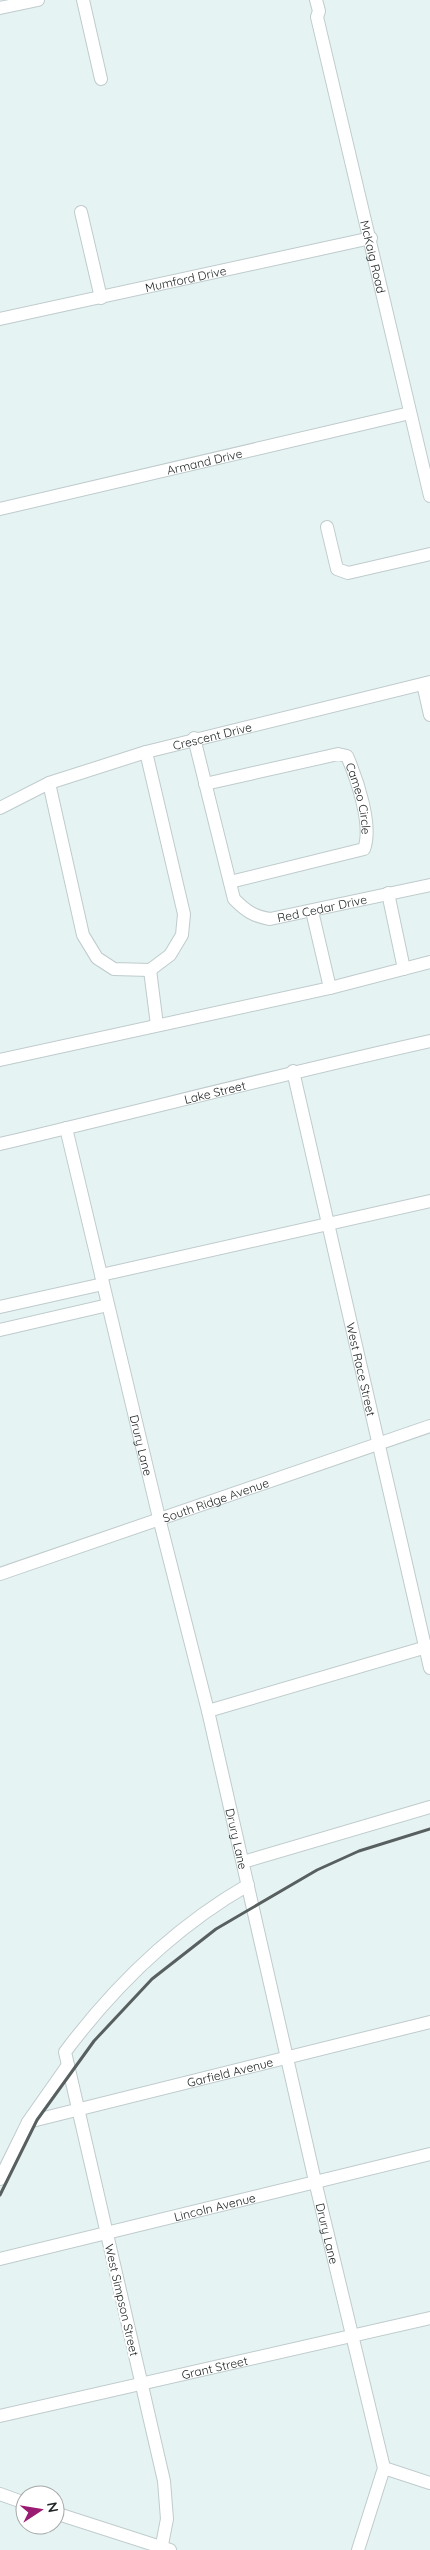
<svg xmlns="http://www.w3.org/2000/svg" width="430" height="2550" viewBox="0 0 430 2550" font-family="Quicksand,sans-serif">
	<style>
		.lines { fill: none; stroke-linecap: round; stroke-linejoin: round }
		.minor-casing { stroke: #bfcbcc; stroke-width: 14 }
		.minor { stroke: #fff; stroke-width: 12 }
		.rail { stroke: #585f5f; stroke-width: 3 }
		.labels { text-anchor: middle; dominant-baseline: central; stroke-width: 4; stroke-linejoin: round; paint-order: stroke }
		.street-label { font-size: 12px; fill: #202525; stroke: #fff }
	</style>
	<rect width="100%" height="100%" fill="#e6f3f3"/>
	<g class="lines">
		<g class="minor-casing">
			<g id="minor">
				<path d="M 83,0 L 101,79"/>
				<path id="s1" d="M 316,0 L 319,11 L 317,17 L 430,496"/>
				<path d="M 0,8 L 38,0"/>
				<path d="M 81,212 L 101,298"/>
				<path id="s2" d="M 0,319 L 371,238"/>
				<path id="s3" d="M 0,509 L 410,413"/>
				<path d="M 327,527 L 337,569 L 348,573 L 430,554"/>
				<path d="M 423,684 L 430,715"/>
				<path id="s4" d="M 194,738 L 234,899 C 246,911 253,916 270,919 L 430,885"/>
				<path d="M 49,783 L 83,935 L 97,958 L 114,969 L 150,970 L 170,955 L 182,935 L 184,914 L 146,752"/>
				<path id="s5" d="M 205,784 L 338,754 L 347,756 C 357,779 373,826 364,849 L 230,882"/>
				<path id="s6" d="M 0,808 L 49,783 L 146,752 L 430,682"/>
				<path d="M 388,893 L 404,969"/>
				<path d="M 312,911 L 330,988"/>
				<path d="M 150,970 L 157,1025"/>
				<path d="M 0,1060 L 330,988 L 430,962"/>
				<path id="s7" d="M 293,1071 L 430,1668"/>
				<path id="s8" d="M 66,1128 L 159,1518 L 208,1711 L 315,2181 L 384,2468 L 358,2550"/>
				<path id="s9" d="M 0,1144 C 144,1110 286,1073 430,1041"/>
				<path d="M 101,1275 L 430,1201"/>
				<path d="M 0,1307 L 103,1284"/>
				<path d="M 0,1330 L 108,1305"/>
				<path id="s10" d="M 0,1574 L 430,1426"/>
				<path d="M 208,1711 L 430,1646"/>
				<path d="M 243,1862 L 430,1807"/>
				<path id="s11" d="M 28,2122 L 430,2022"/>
				<path d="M 0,2179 L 28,2122 L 68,2065"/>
				<path id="s12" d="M 0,2259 L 430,2154"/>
				<path id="s13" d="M 0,2416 L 430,2318"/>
				<path d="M 384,2468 L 430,2483"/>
				<path d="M 0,2494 L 25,2503"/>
				<path d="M 55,2513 L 170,2550"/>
				<path d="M 161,2550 L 167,2519 L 164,2481 L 65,2052 C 116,1984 175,1927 248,1885"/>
			</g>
		</g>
		<use href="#minor" class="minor"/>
		<path class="rail" d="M 0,2195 L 37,2120 L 94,2041 L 152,1979 L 216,1929 L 317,1870 L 359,1851 L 430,1829"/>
	</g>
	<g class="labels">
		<g class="street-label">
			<text stroke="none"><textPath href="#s1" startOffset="264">McKaig Road</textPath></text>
			<text stroke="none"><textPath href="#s2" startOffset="190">Mumford Drive</textPath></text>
			<text stroke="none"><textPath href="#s3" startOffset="210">Armand Drive</textPath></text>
			<text stroke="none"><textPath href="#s6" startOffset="225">Crescent Drive</textPath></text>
			<text stroke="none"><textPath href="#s5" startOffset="190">Cameo Circle</textPath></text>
			<text stroke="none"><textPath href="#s4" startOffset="261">Red Cedar Drive</textPath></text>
			<text stroke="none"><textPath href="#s9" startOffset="221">Lake Street</textPath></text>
			<text stroke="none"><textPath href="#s7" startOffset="306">West Race Street</textPath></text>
			<text stroke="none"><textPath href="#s8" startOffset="326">Drury Lane</textPath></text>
			<text stroke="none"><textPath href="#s10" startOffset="228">South Ridge Avenue</textPath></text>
			<text stroke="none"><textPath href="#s8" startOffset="731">Drury Lane</textPath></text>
			<text stroke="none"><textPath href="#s11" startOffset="208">Garfield Avenue</textPath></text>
			<text stroke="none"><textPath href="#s12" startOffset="221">Lincoln Avenue</textPath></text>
			<text stroke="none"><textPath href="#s8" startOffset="1136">Drury Lane</textPath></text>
			<text transform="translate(122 2300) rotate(77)">West Simpson Street</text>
			<text stroke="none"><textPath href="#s13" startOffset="220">Grant Street</textPath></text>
		</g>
	</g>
	<g transform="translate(40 2510) rotate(78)"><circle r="24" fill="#ffffff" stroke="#a6a8a8"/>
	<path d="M0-4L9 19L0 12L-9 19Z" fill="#9a1b72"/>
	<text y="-8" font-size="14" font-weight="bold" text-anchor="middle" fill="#202525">N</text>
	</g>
</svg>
